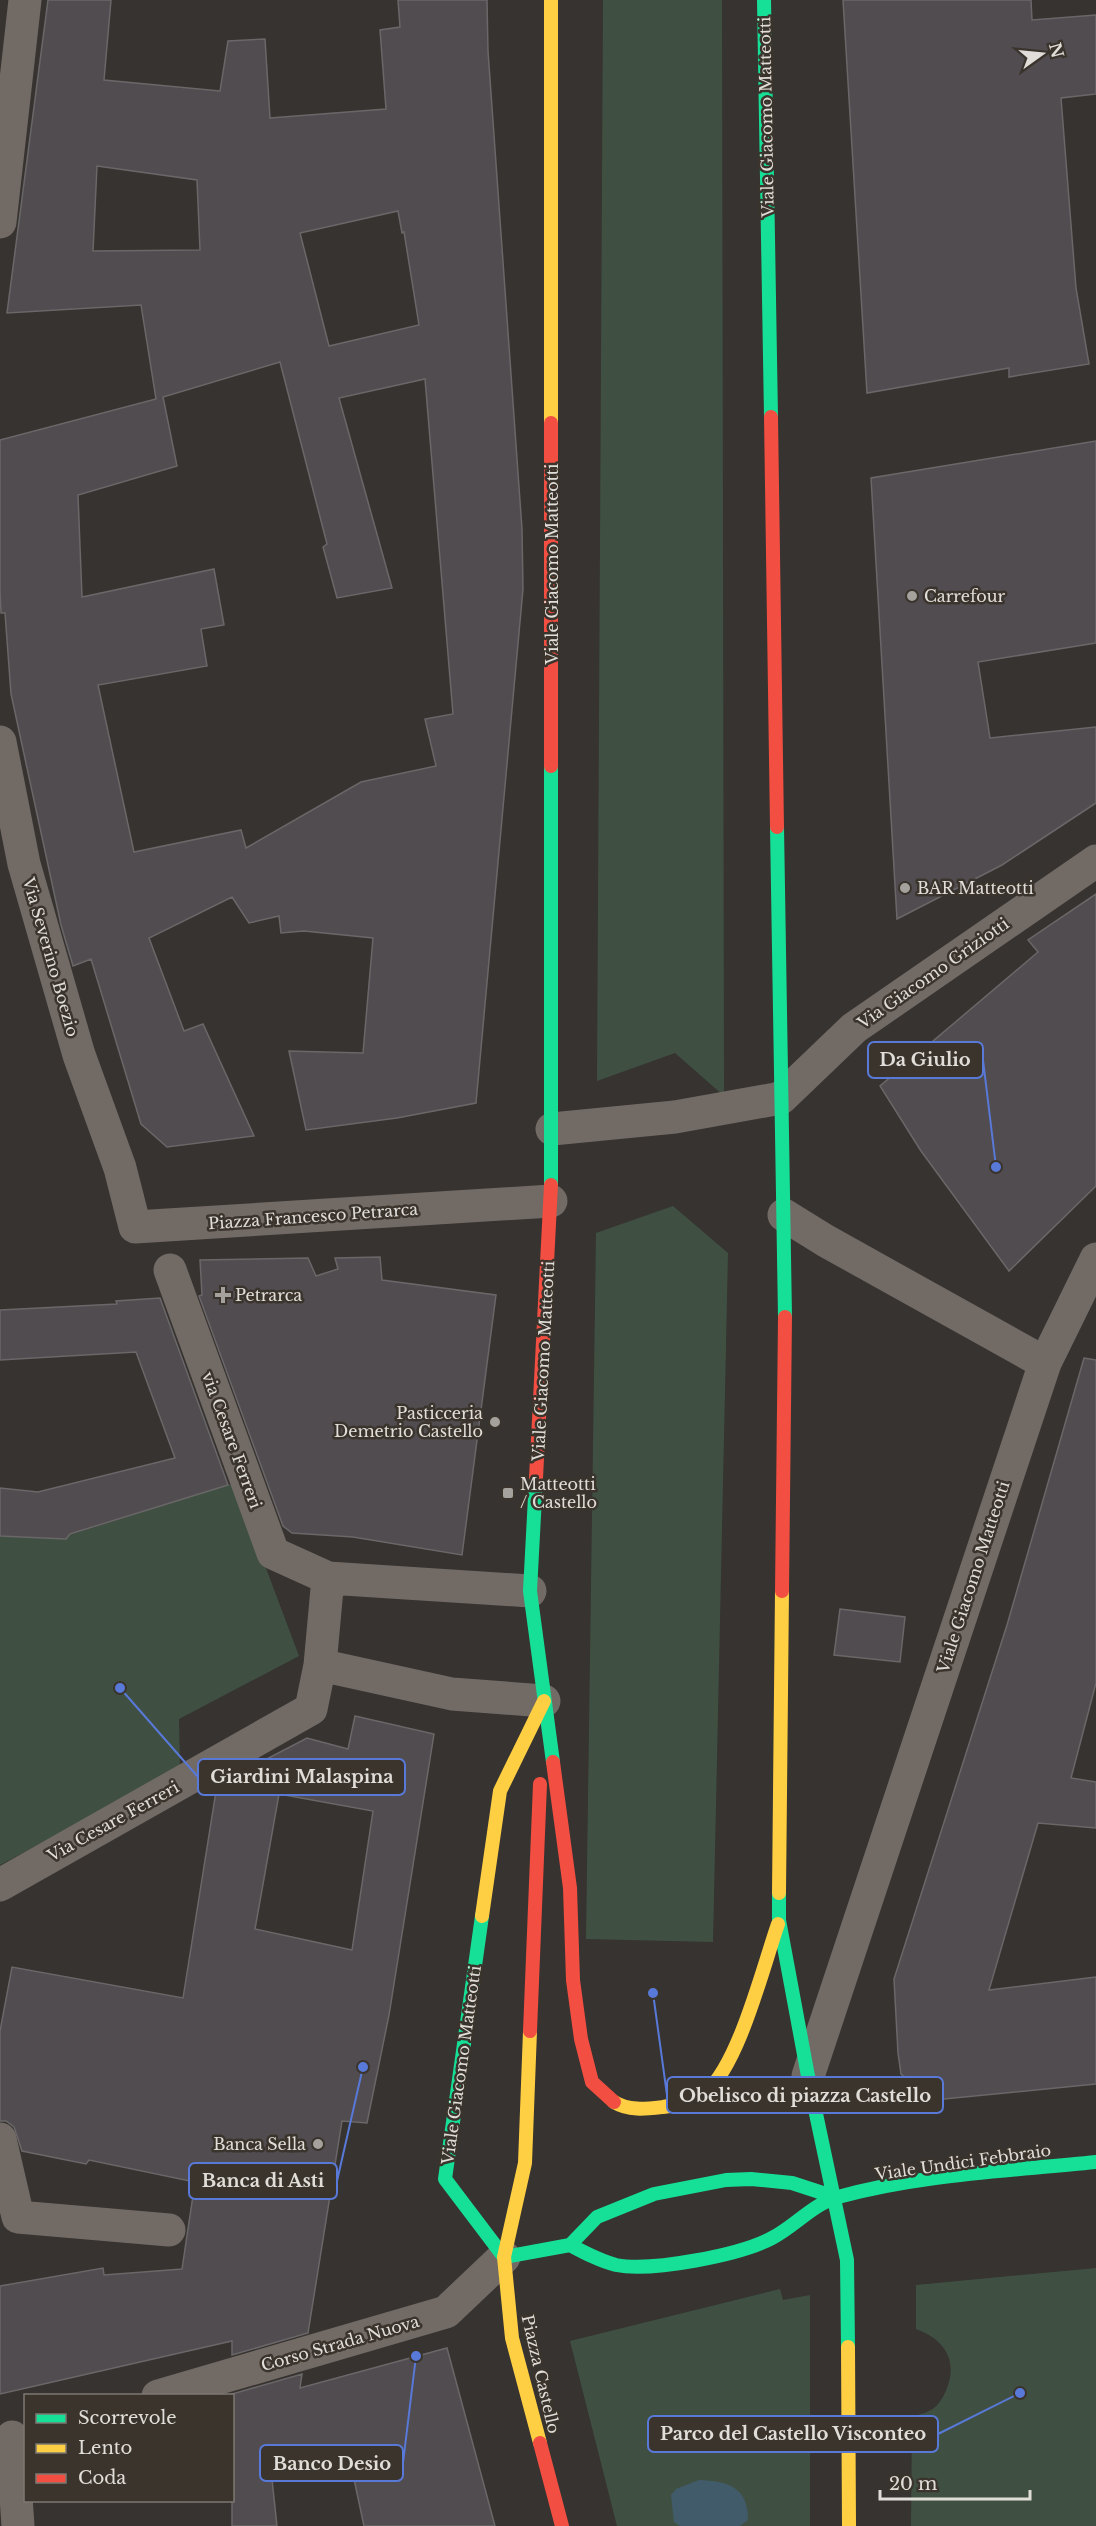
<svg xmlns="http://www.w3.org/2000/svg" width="1096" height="2526" viewBox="0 0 1096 2526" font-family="'Libre Baskerville',serif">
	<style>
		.green { fill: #3f5042 }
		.water { fill: #425b6a }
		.building { fill: #514c50; stroke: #6a6768; stroke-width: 1.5; fill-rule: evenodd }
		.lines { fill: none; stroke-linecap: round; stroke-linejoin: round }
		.street { stroke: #726a65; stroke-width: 33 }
		.fast { stroke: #16e098; stroke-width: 14 }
		.slow { stroke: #ffcf43; stroke-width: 14 }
		.jam { stroke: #f24e42; stroke-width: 14 }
		.poi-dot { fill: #a5a29d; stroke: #3a342c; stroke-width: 2 }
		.labels { text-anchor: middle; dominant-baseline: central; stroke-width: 5; stroke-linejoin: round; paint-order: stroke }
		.street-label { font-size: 16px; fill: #e1ddd8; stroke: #3a342c }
		.poi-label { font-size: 16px; fill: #e1ddd8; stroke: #3a342c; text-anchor: start }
		.leader { fill: none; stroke: #5879d8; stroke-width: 2 }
		.callout-dot { fill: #5879d8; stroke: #3a342c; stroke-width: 2 }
		.callout { fill: #3a342c; stroke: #5879d8; stroke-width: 2 }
		.callout-label { font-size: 18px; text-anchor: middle; font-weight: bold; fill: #e1ddd8 }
	</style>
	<rect width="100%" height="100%" fill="#363330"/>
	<path class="green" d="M 603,0 L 722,0 L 724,1096 L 675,1053 L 597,1081 Z
		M 673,1206 L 728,1253 L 713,1942 L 586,1939 L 596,1233 Z
		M 234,1483 L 299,1656 L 179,1719 L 180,1769 L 0,1865 L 0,1536 L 66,1539 L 70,1535 Z
		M 1096,2268 L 1096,2526 L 911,2526 L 912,2416 C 932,2413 940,2406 947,2388 C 958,2360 944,2339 916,2329 L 916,2285 Z
		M 780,2289 L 783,2300 L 810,2295 L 810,2526 L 617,2526 L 570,2341 Z"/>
	<path class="water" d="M 699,2480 C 728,2481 748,2487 748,2520 L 740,2526 L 680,2526 L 674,2522 L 671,2495 L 676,2489 Z"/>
	<path class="building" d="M 48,0 L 111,0 L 104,80 L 220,91 L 228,41 L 265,39 L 270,118 L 386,109 L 380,30 L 400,27 L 398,0 L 487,0 L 488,51 L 522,529 L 523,589 L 476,1103 L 397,1118 L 306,1130 L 289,1051 L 363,1053 L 373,938 L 304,931 L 281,933 L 279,916 L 249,923 L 232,897 L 149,938 L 184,1031 L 203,1024 L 254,1136 L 167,1147 L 141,1124 L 91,959 L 73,966 L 61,925 L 11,694 L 5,613 L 1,613 L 0,591 L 0,440 L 156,399 L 141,305 L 7,313 ZM 97,166 L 197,180 L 200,250 L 93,251 ZM 398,211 L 402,233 L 404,232 L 419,325 L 329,346 L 300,233 ZM 280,362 L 327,544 L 323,547 L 337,598 L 392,588 L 339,398 L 425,379 L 453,714 L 425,719 L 436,766 L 361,782 L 246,848 L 241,830 L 134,852 L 98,685 L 207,666 L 201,629 L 224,625 L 214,569 L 82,597 L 78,495 L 177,466 L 163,397 Z
		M 843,0 L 1031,0 L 1032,20 L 1096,15 L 1096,94 L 1061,98 L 1076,288 L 1089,364 L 1009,377 L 1009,368 L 867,393 Z
		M 1096,441 L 1096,643 L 978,662 L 990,738 L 1096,727 L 1096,803 L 1002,865 L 897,919 L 871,478 Z
		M 1096,894 L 1096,1186 L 1009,1271 L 921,1151 L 880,1086 L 1038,952 L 1028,940 Z
		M 380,1257 L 382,1280 L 496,1295 L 462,1555 L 353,1537 L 292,1533 L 283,1526 L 199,1296 L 202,1295 L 200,1260 L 308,1258 L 316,1276 L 338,1269 L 335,1258 Z
		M 160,1298 L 228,1485 L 70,1534 L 66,1539 L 0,1536 L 0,1488 L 38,1492 L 175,1458 L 136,1352 L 0,1360 L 0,1310 L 117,1304 L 116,1301 Z
		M 1084,1358 L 1096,1360 L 1096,1683 L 1071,1778 L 1096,1782 L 1096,1828 L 1038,1823 L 989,1990 L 1096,1977 L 1096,2084 L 944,2099 L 927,2097 L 901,2074 L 898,2053 L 894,1979 L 1007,1625 Z
		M 840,1609 L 905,1617 L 900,1662 L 834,1655 Z
		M 355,1716 L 434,1734 L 389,2015 L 367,2123 L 342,2121 L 308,2333 L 232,2355 L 232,2341 L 0,2394 L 0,2286 L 103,2268 L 104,2275 L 182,2269 L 195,2182 L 89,2160 L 86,2164 L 22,2151 L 14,2127 L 6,2121 L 0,2121 L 0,2031 L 12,1967 L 183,1998 L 217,1785 L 307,1738 L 348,1749 ZM 279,1794 L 373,1811 L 352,1950 L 255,1929 Z
		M 447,2348 L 495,2526 L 364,2526 L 348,2451 L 271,2470 L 277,2526 L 232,2526 L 232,2394 L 302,2374 L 300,2388 Z"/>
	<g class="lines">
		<path class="street" d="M 0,222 L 25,0
			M 0,742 L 24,864 L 79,1055 L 120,1168 L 135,1227 L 551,1201
			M 552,1129 L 675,1117 L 781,1098 L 854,1028 L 1096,861
			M 784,1215 L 826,1241 L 1045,1363
			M 170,1270 L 273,1553 L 328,1578
			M 530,1591 L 328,1578 L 320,1665 L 452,1694 L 544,1701
			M 0,1885 L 311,1709 L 320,1665
			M 808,2076 L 1045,1363 L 1096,1259
			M 0,2139 L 18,2217 L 169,2230
			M 158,2396 L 446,2312 L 504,2257
			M 12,2437 L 18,2526"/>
		<path class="fast" d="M 764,0 L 771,417
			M 551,766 L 551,1185
			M 777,827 L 785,1317
			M 536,1478 L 530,1591 L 553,1762
			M 779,1893 L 779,1920 L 808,2076 L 847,2260 L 848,2347
			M 482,1916 L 445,2179 L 504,2257
			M 570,2245 C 585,2253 600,2261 616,2265 C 652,2272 740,2255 772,2238 C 795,2226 813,2204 838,2197 C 921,2174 1011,2171 1096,2162
			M 504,2257 L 570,2245 L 597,2217 L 654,2194 L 726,2180 L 751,2179 L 792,2183 L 835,2197"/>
		<path class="slow" d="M 551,0 L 551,423
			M 779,1893 L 782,1591
			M 482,1916 L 500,1791 L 544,1701
			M 530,2031 L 525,2163 L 504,2257 L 512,2338 L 540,2443
			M 614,2102 C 629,2111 645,2109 663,2107 C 677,2105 694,2102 706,2092 C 739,2064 763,1967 778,1924
			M 848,2347 L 849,2526"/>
		<path class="jam" d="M 771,417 L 777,827
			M 551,423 L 551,766
			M 536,1478 L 551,1185
			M 782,1591 L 785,1317
			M 553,1762 L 570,1888 L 573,1980 L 581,2039 L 592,2082 L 614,2102
			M 530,2031 L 540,1784
			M 540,2443 L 562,2526"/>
	</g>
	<g class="poi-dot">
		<circle cx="912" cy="596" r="6"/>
		<circle cx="905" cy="888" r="6"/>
		<path d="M220 1286h6v6h6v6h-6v6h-6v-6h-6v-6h6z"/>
		<circle cx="495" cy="1422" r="6"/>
		<rect x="502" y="1487" width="12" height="12" rx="3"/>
		<circle cx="318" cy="2144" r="6"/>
	</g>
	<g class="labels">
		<g class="street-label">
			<text transform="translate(766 117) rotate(-91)">Viale Giacomo Matteotti</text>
			<text transform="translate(552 564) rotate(-90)">Viale Giacomo Matteotti</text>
			<text transform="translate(51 957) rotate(74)">Via Severino Boezio</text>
			<text transform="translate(933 973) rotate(-35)">Via Giacomo Griziotti</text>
			<text transform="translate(313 1216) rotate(-4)">Piazza Francesco Petrarca</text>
			<text transform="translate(543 1361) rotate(-87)">Viale Giacomo Matteotti</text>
			<text transform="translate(232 1440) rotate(70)">via Cesare Ferreri</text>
			<text transform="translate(973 1577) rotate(-72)">Viale Giacomo Matteotti</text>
			<text transform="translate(113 1821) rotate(-29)">Via Cesare Ferreri</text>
			<text transform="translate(461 2065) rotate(-82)">Viale Giacomo Matteotti</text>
			<text transform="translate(963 2162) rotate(-8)">Viale Undici Febbraio</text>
			<text transform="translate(340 2343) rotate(-16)">Corso Strada Nuova</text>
			<text transform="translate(541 2374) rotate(77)">Piazza Castello</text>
		</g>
		<g class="poi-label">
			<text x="924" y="596">Carrefour</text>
			<text x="917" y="888">BAR Matteotti</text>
			<text x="235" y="1295">Petrarca</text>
			<text x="483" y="1413" text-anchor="end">Pasticceria<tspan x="483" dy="18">Demetrio Castello</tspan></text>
			<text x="520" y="1484">Matteotti<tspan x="520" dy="18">/ Castello</tspan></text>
			<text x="306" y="2144" text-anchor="end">Banca Sella</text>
		</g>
	</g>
	<path class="leader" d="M996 1167L983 1060M120 1688L198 1777M653 1993L667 2095M363 2067L337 2181M1020 2393L938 2434M416 2356L403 2463"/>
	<g class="callout-dot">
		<circle cx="996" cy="1167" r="6"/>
		<circle cx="120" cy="1688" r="6"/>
		<circle cx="653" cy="1993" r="6"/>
		<circle cx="363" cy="2067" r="6"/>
		<circle cx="1020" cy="2393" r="6"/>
		<circle cx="416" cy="2356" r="6"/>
	</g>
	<g class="callout">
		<rect x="868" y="1042" width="115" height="36" rx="6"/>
		<rect x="198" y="1759" width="207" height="36" rx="6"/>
		<rect x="667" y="2077" width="276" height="36" rx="6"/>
		<rect x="189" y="2163" width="148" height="36" rx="6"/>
		<rect x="648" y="2416" width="290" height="36" rx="6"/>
		<rect x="260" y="2445" width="143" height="36" rx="6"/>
	</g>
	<g class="callout-label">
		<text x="925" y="1066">Da Giulio</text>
		<text x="302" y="1783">Giardini Malaspina</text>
		<text x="805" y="2102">Obelisco di piazza Castello</text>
		<text x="263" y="2187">Banca di Asti</text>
		<text x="793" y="2440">Parco del Castello Visconteo</text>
		<text x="332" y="2470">Banco Desio</text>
	</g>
	<rect x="24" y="2394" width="210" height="108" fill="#3a342c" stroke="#7d7871" stroke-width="1.5"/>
	<rect x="36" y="2414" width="30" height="9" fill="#16e098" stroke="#7d7871" stroke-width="1.5"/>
	<text x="78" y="2424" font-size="18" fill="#e1ddd8">Scorrevole</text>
	<rect x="36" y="2444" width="30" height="9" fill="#ffcf43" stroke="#7d7871" stroke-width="1.5"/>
	<text x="78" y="2454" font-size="18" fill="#e1ddd8">Lento</text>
	<rect x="36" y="2474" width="30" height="9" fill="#f24e42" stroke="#7d7871" stroke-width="1.5"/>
	<text x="78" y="2484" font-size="18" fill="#e1ddd8">Coda</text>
	<g transform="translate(1042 54) rotate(75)" stroke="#3a342c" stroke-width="4.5" paint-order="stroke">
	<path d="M0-4.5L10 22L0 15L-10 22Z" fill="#e1ddd8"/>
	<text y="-9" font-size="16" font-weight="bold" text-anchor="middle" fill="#e1ddd8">N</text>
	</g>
	<path d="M880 2490v9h150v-9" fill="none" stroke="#e1ddd8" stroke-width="3"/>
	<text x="889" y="2490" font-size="18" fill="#e1ddd8" stroke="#3a342c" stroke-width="4.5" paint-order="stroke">20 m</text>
</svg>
